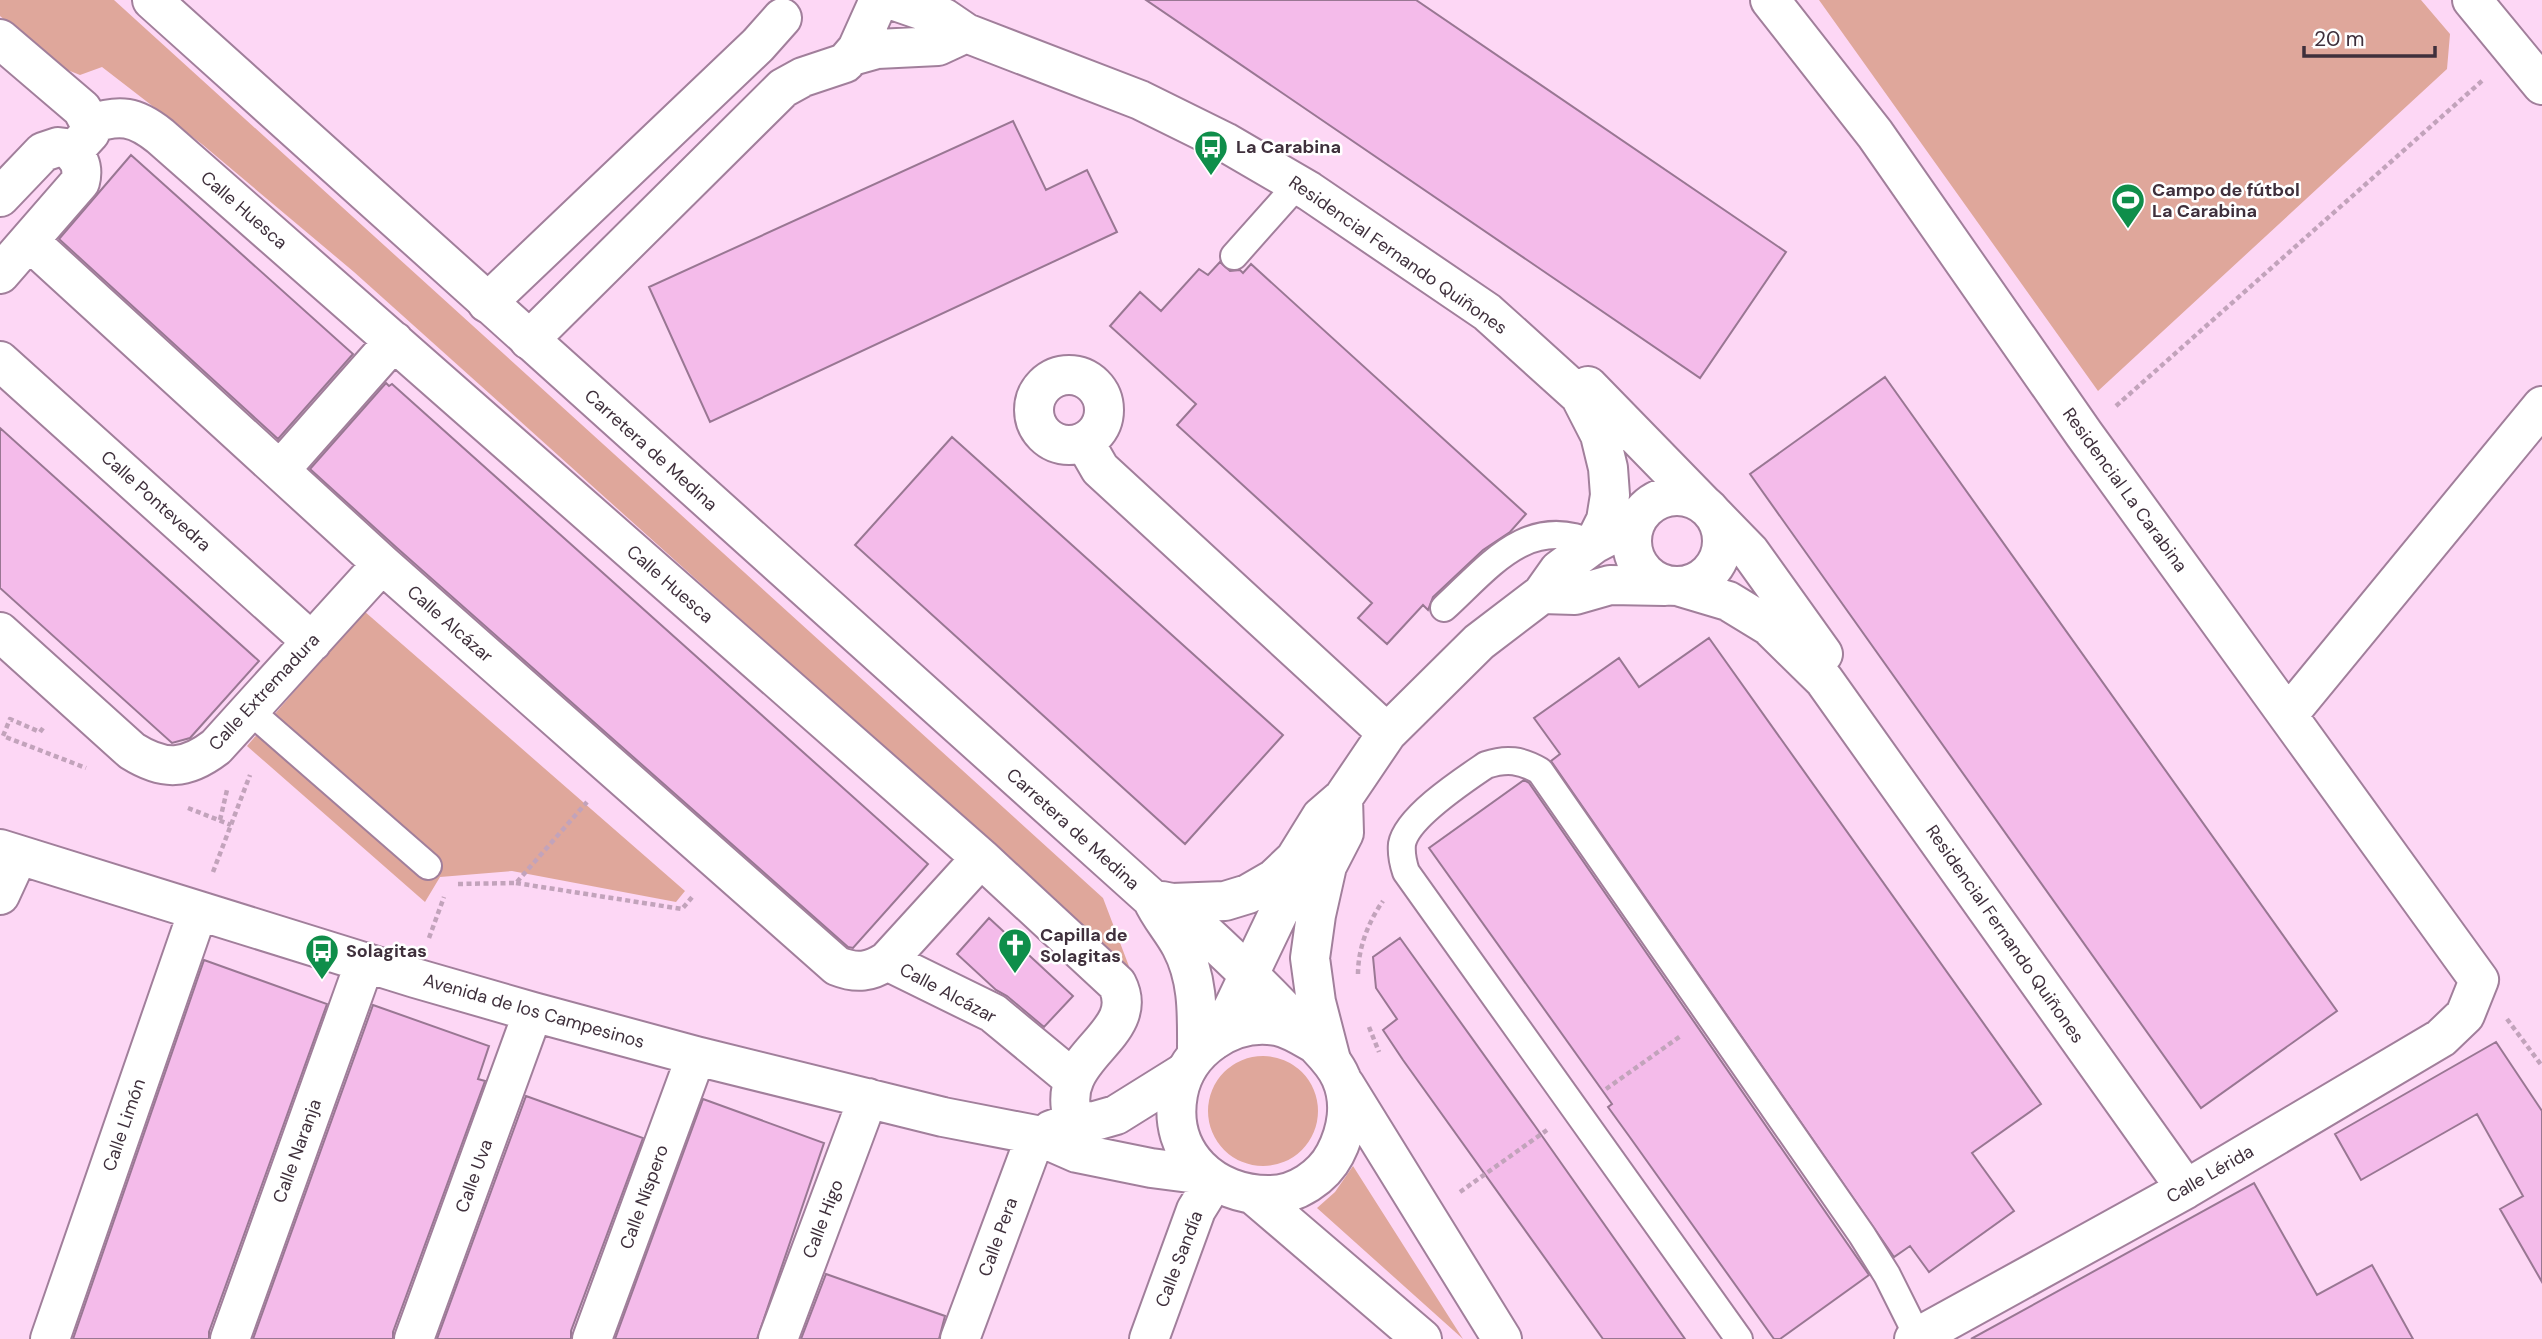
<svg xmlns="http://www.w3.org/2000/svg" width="2542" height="1339" viewBox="0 0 2542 1339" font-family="'DM Sans',sans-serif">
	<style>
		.green { fill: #dfa79b }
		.building { fill: #f4bbea; stroke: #997793; stroke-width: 2 }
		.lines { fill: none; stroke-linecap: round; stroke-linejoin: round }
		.lane-casing { stroke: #a17f9b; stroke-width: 30 }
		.street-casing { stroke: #a17f9b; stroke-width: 42 }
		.secondary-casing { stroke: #a17f9b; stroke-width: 42 }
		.path { stroke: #c2a3bb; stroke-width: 4.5; stroke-dasharray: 5 3.5; stroke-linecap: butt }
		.lane { stroke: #fff; stroke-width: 26 }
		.street { stroke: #fff; stroke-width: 38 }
		.secondary { stroke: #fff; stroke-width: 38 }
		.labels { text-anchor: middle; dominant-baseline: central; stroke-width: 5; stroke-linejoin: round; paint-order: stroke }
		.poi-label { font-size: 18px; font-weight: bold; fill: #3f303c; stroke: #fff; text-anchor: start }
		.street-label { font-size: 18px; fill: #3f303c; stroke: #fff }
	</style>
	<rect width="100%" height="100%" fill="#fdd7f5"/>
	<path class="green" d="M 0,0 L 114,0 L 1103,898 L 1130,969 L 354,272 L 203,145 L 102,67 L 80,75 L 60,67 L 0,16 Z
		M 1819,0 L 2421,0 L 2450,34 L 2447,69 L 2098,391 Z
		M 364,611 L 685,891 L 676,902 L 512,871 L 440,877 L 425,902 L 247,746 Z
		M1208 1111a55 55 0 1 1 110 0a55 55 0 1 1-110 0Z
		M 1353,1166 L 1463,1339 L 1317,1208 L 1335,1192 Z"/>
	<path class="building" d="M 1146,0 L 1416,0 L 1786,252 L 1700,378 Z
		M 1013,121 L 1046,190 L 1087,170 L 1117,232 L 710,422 L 649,287 Z
		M 131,155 L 353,354 L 278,439 L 59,239 Z
		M 1220,262 L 1230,271 L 1240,270 L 1243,273 L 1251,264 L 1526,514 L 1510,532 L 1483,550 L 1433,597 L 1428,610 L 1423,605 L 1387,644 L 1358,618 L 1372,603 L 1177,425 L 1196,404 L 1110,326 L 1140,292 L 1161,311 L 1199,269 L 1208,275 Z
		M 1885,377 L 2337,1011 L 2201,1108 L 1750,474 Z
		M 386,383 L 389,386 L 392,384 L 928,864 L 853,948 L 848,947 L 397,548 L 310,469 Z
		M 0,428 L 259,661 L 190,738 L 172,743 L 0,588 Z
		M 952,437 L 1283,735 L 1185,844 L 855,545 Z
		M 1709,638 L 2041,1104 L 1972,1153 L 2014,1211 L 1929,1272 L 1910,1246 L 1894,1257 L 1551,761 L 1560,754 L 1534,718 L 1619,658 L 1639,687 Z
		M 1524,780 L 1529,783 L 1869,1275 L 1780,1339 L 1774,1339 L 1629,1136 L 1608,1107 L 1612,1104 L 1429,848 Z
		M 989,918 L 1073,996 L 1044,1027 L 1007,996 L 996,990 L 957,954 Z
		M 1400,938 L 1535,1126 L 1685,1339 L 1603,1339 L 1403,1060 L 1383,1030 L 1397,1019 L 1376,988 L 1373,957 Z
		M 204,960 L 327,1004 L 209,1332 L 209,1339 L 73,1339 Z
		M 373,1005 L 489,1046 L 478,1079 L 485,1081 L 393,1332 L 393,1339 L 253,1339 Z
		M 2496,1042 L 2542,1111 L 2542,1282 L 2500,1209 L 2523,1196 L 2477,1114 L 2361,1180 L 2335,1134 Z
		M 526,1096 L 643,1138 L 571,1331 L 571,1339 L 437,1339 Z
		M 703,1099 L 824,1143 L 757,1339 L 615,1339 Z
		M 2254,1183 L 2317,1295 L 2372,1265 L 2413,1339 L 1971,1339 Z
		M 826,1274 L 945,1316 L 939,1339 L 801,1339 Z"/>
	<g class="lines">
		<g class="lane-casing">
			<path id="lane" d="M 1234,256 L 1298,184
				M 1444,608 C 1489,567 1528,513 1594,544
				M 249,710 L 428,866
				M 1739,1339 L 1406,872 C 1403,863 1401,854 1402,844 C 1407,817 1464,780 1486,765 C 1507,758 1521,760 1540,771 L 1862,1235 L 1887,1275 L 1918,1337"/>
		</g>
		<g class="street-casing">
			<path id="street" d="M 892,0 L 944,18 L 966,33 L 1140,100 L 1225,142 L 1309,191 L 1487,312 L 1580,396 L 1600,435 L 1608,468 L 1610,495 L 1606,520 L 1594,544
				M 1770,0 L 1875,134 L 2084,434 L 2479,980 L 2465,1015 L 2441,1038 L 2186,1189 L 1914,1339
				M 2472,0 L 2542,85
				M 0,39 L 82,109 L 90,124 L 90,133 L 79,145
				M 852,56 L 877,49 L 938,46 L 966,33
				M 90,124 C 120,114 135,116 160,136 L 981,858 L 1117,984 C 1137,1023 1089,1045 1075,1078 C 1068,1093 1070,1106 1073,1122
				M 0,197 L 43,152 L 58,147 L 66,148 C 79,156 84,167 80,182 L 0,274
				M 29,241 L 382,564 L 837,966 C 857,974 870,972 887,961 L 981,858
				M 487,303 L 758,45 L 782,18
				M 529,340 L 783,88 L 803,77 L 845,63 L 857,49 L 879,0
				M 0,361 L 312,642
				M1034 410a35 35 0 1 1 70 0a35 35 0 1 1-70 0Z
				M 1588,386 L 1703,504
				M 1085,443 L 1100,469 L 1387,733
				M 280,470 L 394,341
				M1632 541a45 45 0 1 1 90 0a45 45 0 1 1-90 0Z
				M 1714,515 L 1750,552 L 1823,654
				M 1681,587 L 1728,601 L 1769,626 L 1824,680 L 2186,1189
				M 1542,594 L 1575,595 L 1610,585 L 1665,586
				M 0,632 L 132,751 C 164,771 186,770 216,747 L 382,564
				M 2288,715 L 2542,406
				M 0,849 L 415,978 L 533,1012 L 696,1056 L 943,1117 L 1036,1135 L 1077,1153 L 1151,1168 L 1205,1175
				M 0,895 L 18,856
				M 1172,903 L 1225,901 L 1248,894 L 1274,879 L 1295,859 L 1321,817 L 1343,798 L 1387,733 L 1479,642 L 1542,594 L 1559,570 L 1594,544 L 1636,522
				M 887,961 L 993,1013 L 1074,1080
				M 1214,1040 L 1233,1008 L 1289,891 L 1295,859
				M 1331,1060 L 1316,1002 L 1310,958 L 1316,915 L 1327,866 L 1344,833 L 1343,798
				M 1051,1130 L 1073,1122 L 1095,1121 L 1116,1115 L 1185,1072
				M 50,1339 L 198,911
				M 230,1339 L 365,962
				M 414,1339 L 533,1012
				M 592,1339 L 696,1056
				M 778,1339 L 868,1098
				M 960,1339 L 1036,1135
				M 1149,1339 L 1196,1210 L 1214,1181"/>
		</g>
		<g class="secondary-casing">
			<path id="secondary" d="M 152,0 L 1152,899 C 1160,917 1172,929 1181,946 C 1199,980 1197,1016 1197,1054
				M 1162,901 L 1172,903 C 1220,946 1266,989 1309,1037 C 1320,1050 1334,1061 1341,1078 C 1352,1103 1347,1131 1335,1154 C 1323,1177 1296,1195 1270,1195 C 1214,1196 1167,1154 1178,1094 C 1186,1050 1232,1018 1277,1026 C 1291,1029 1303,1037 1315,1044
				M 1345,1085 L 1502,1339
				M 1255,1196 L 1422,1339"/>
		</g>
		<path class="path" d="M 2116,406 L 2483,80
			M 43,728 L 40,732 L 10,719 L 3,736 L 86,768
			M 188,808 L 231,825
			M 220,820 L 227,790
			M 213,872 L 250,775
			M 516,883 L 682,909 L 693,896
			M 458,884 L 516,883 L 587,802
			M 429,938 L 444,897
			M 1358,974 C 1358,949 1368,922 1383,901
			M 2507,1019 L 2542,1066
			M 1369,1027 L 1379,1052
			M 1606,1089 L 1682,1035
			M 1460,1192 L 1547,1130"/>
		<use href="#lane" class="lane"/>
		<use href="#street" class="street"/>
		<use href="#secondary" class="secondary"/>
	</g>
	<defs>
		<g id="bus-pin" transform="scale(1.75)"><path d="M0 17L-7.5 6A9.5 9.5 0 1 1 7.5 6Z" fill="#0f8e4a" stroke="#fff"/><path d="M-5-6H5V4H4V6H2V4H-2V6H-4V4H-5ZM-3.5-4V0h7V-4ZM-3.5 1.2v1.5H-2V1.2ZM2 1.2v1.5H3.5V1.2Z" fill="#fff"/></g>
		<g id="stadium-pin" transform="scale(1.75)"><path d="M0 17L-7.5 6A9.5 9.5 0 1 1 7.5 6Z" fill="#0f8e4a" stroke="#fff"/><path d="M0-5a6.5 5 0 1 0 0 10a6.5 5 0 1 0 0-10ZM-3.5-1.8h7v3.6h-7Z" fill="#fff"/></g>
		<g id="church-pin" transform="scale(1.75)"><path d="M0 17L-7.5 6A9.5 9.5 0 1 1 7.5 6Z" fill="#0f8e4a" stroke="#fff"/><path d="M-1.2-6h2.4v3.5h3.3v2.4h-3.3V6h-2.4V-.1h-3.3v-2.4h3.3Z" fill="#fff"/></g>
	</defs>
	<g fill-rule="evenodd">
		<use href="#bus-pin" x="1211" y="147"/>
		<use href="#stadium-pin" x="2128" y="200"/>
		<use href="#church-pin" x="1015" y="945"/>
		<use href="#bus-pin" x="322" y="951"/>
	</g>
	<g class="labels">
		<g class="poi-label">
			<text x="1236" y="147">La Carabina</text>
			<text x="2152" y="190">Campo de fútbol<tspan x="2152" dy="21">La Carabina</tspan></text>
			<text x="1040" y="935">Capilla de<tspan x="1040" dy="21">Solagitas</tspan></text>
			<text x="346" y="951">Solagitas</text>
		</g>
		<g class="street-label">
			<text transform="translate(244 210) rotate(41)">Calle Huesca</text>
			<text transform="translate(1398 255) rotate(35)">Residencial Fernando Quiñones</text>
			<text transform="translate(651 450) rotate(42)">Carretera de Medina</text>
			<text transform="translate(2125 490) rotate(54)">Residencial La Carabina</text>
			<text transform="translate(156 501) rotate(42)">Calle Pontevedra</text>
			<text transform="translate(670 584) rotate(41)">Calle Huesca</text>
			<text transform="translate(450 624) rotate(41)">Calle Alcázar</text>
			<text transform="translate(264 692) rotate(-47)">Calle Extremadura</text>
			<text transform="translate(1073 829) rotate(42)">Carretera de Medina</text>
			<text transform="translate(2005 934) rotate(55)">Residencial Fernando Quiñones</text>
			<text transform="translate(948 993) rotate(28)">Calle Alcázar</text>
			<text transform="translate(534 1011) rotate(16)">Avenida de los Campesinos</text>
			<text transform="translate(124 1125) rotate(-71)">Calle Limón</text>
			<text transform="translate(297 1151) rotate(-70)">Calle Naranja</text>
			<text transform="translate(2210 1174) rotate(-30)">Calle Lérida</text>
			<text transform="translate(474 1176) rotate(-70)">Calle Uva</text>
			<text transform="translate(644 1197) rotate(-70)">Calle Níspero</text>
			<text transform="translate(823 1219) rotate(-69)">Calle Higo</text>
			<text transform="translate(998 1237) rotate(-70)">Calle Pera</text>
			<text transform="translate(1179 1259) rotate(-69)">Calle Sandía</text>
		</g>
	</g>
	<path d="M2304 46v10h131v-10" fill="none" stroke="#3f303c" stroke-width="3.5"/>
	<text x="2314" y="46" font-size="21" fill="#3f303c" stroke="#ffffff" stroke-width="5" paint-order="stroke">20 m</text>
</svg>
